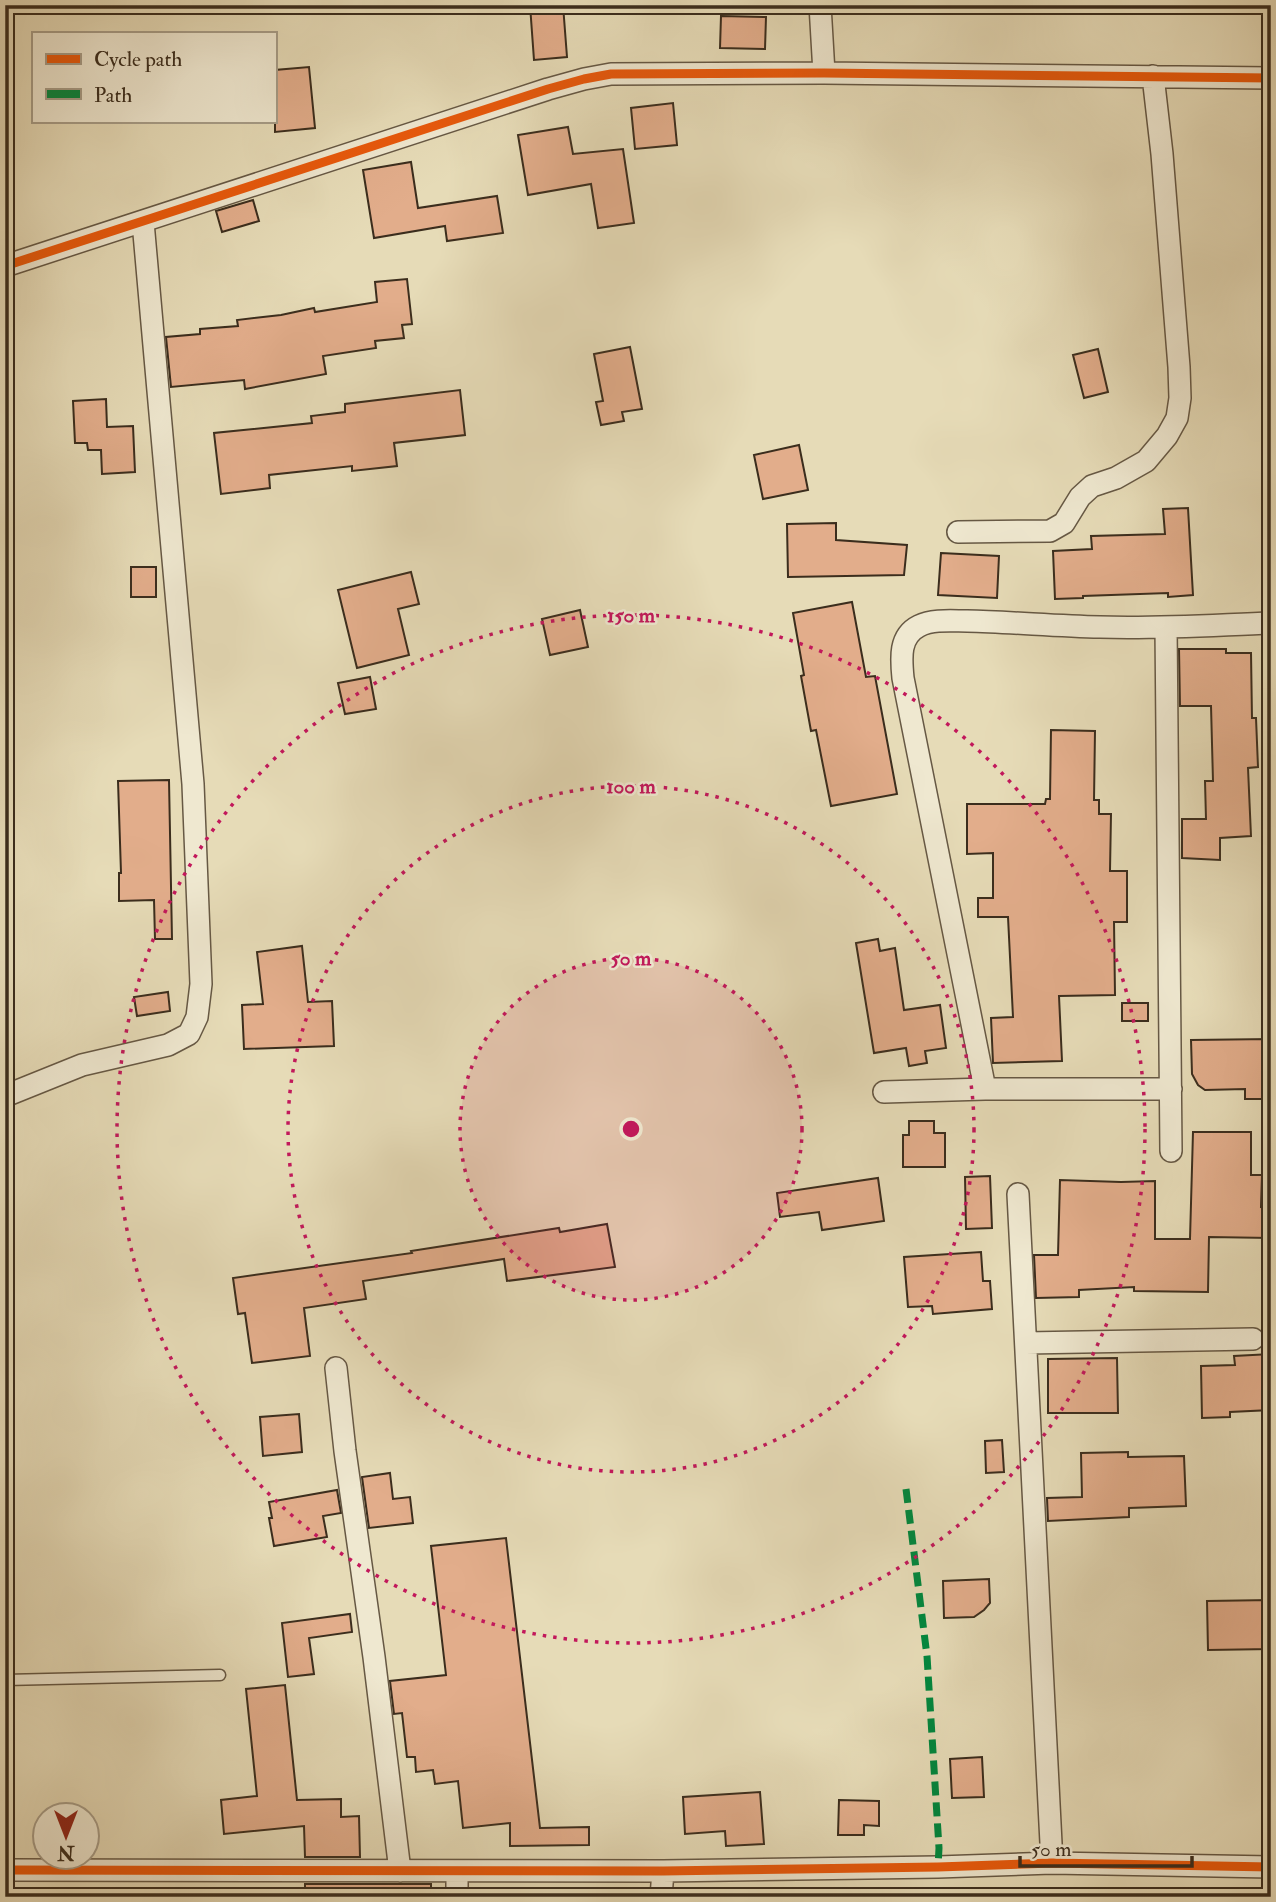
<svg xmlns="http://www.w3.org/2000/svg" width="1276" height="1902" viewBox="0 0 1276 1902" font-family="'IM FELL Double Pica',serif">
	<style>
		.building { fill: #e2ad8b; stroke: #3b2d1d; stroke-width: 2 }
		.lines { fill: none; stroke-linecap: round; stroke-linejoin: round }
		.lane-casing { stroke: #665844; stroke-width: 13 }
		.street-casing { stroke: #665844; stroke-width: 24 }
		.lane { stroke: #efe8d0; stroke-width: 10 }
		.street { stroke: #efe8d0; stroke-width: 21 }
		.quiet { stroke: #00873e; stroke-width: 7; stroke-dasharray: 14 7; stroke-linecap: butt }
		.cycleway-casing { stroke: #efe8d0; stroke-width: 13 }
		.cycleway { stroke: #e8590c; stroke-width: 9 }
		.ring { fill: none; stroke: #c2185b; stroke-width: 3.5; stroke-dasharray: 3.5 7 }
		.centre { fill: #c2185b; stroke: #efe8d0; stroke-width: 3.5 }
		.ring-label { font-size: 21px; text-anchor: middle; font-weight: bold; fill: #c2185b; stroke: #efe8d0; stroke-width: 5; stroke-linejoin: round; paint-order: stroke }
	</style>
	<rect width="100%" height="100%" fill="#e6dbb7"/>
	<filter id="stains"><feTurbulence type="fractalNoise" baseFrequency=".00286" numOctaves="4"/><feColorMatrix values="0 0 0 0 .2 0 0 0 0 .09 0 0 0 0 .02 0 0 0 .5 -.17"/></filter>
	<radialGradient id="worn" r=".72"><stop offset=".6" stop-color="#630" stop-opacity="0"/><stop offset="1" stop-color="#630" stop-opacity=".3"/></radialGradient>
	<path class="building" d="M 530,5 L 563,5 L 567,57 L 534,60 Z
		M 721,16 L 766,17 L 765,49 L 720,48 Z
		M 309,67 L 315,128 L 275,132 L 275,70 Z
		M 673,103 L 677,145 L 635,149 L 631,108 Z
		M 568,127 L 573,154 L 623,149 L 634,223 L 598,228 L 591,184 L 528,195 L 518,135 Z
		M 411,162 L 418,208 L 497,196 L 503,233 L 447,241 L 445,226 L 374,238 L 363,170 Z
		M 253,200 L 259,221 L 222,232 L 216,211 Z
		M 407,279 L 412,324 L 402,325 L 404,338 L 375,341 L 376,348 L 323,356 L 326,374 L 245,389 L 244,380 L 171,387 L 166,337 L 200,334 L 200,329 L 238,326 L 237,320 L 281,315 L 314,308 L 315,312 L 377,302 L 375,282 Z
		M 630,347 L 642,409 L 622,412 L 624,421 L 601,425 L 596,402 L 603,401 L 594,354 Z
		M 1098,349 L 1108,392 L 1084,398 L 1073,355 Z
		M 460,390 L 465,435 L 394,443 L 397,466 L 352,471 L 352,466 L 269,475 L 270,488 L 221,494 L 214,433 L 312,423 L 311,416 L 345,412 L 345,404 Z
		M 106,399 L 107,427 L 133,426 L 135,472 L 102,474 L 101,450 L 88,450 L 87,443 L 75,443 L 73,401 Z
		M 799,445 L 808,490 L 763,499 L 754,455 Z
		M 1188,508 L 1193,595 L 1168,597 L 1168,593 L 1083,596 L 1083,598 L 1055,599 L 1053,551 L 1092,549 L 1091,536 L 1165,534 L 1163,509 Z
		M 836,523 L 836,540 L 907,545 L 904,575 L 788,577 L 787,524 Z
		M 941,553 L 999,556 L 997,598 L 938,595 Z
		M 131,567 L 156,567 L 156,597 L 131,597 Z
		M 411,572 L 419,604 L 398,609 L 409,655 L 357,668 L 338,590 Z
		M 852,602 L 866,677 L 875,676 L 897,794 L 831,806 L 816,730 L 811,731 L 801,676 L 804,675 L 793,613 Z
		M 580,610 L 588,647 L 550,655 L 542,619 Z
		M 1179,649 L 1226,649 L 1226,653 L 1251,653 L 1252,718 L 1256,718 L 1258,767 L 1248,768 L 1251,836 L 1220,838 L 1220,860 L 1182,858 L 1182,819 L 1206,819 L 1205,781 L 1213,781 L 1211,706 L 1180,706 Z
		M 370,677 L 376,709 L 345,714 L 338,683 Z
		M 1051,730 L 1095,731 L 1094,800 L 1099,800 L 1099,814 L 1111,814 L 1110,871 L 1127,871 L 1127,922 L 1114,922 L 1115,995 L 1059,996 L 1062,1061 L 993,1063 L 991,1018 L 1013,1017 L 1008,917 L 978,917 L 978,898 L 993,898 L 993,853 L 967,854 L 967,804 L 1045,804 L 1046,799 L 1050,799 Z
		M 169,780 L 172,939 L 155,939 L 154,900 L 119,901 L 119,873 L 121,873 L 118,781 Z
		M 878,939 L 880,951 L 895,948 L 904,1010 L 940,1005 L 946,1048 L 925,1051 L 927,1063 L 909,1066 L 906,1048 L 874,1053 L 856,943 Z
		M 302,946 L 308,1002 L 332,1001 L 334,1046 L 244,1049 L 242,1005 L 263,1004 L 257,952 Z
		M 168,992 L 170,1011 L 137,1016 L 134,997 Z
		M 1122,1003 L 1148,1003 L 1148,1021 L 1122,1021 Z
		M 1271,1039 L 1271,1099 L 1245,1099 L 1245,1089 L 1205,1090 L 1198,1085 L 1192,1074 L 1191,1040 Z
		M 909,1121 L 934,1121 L 934,1133 L 945,1133 L 945,1167 L 903,1167 L 903,1135 L 909,1135 Z
		M 1193,1132 L 1251,1132 L 1251,1175 L 1262,1175 L 1261,1207 L 1271,1208 L 1271,1238 L 1209,1237 L 1208,1292 L 1134,1291 L 1134,1287 L 1079,1290 L 1079,1297 L 1036,1298 L 1034,1255 L 1058,1255 L 1060,1180 L 1121,1182 L 1155,1181 L 1155,1239 L 1190,1239 Z
		M 990,1176 L 992,1228 L 966,1229 L 965,1177 Z
		M 878,1178 L 884,1221 L 822,1230 L 819,1212 L 780,1217 L 777,1193 Z
		M 607,1224 L 615,1267 L 507,1281 L 504,1259 L 363,1281 L 366,1299 L 304,1308 L 310,1356 L 252,1363 L 245,1313 L 238,1314 L 233,1278 L 412,1253 L 411,1251 L 559,1228 L 560,1232 Z
		M 981,1252 L 983,1281 L 990,1281 L 992,1309 L 933,1314 L 932,1306 L 908,1307 L 904,1257 Z
		M 1271,1354 L 1271,1410 L 1230,1412 L 1230,1417 L 1202,1418 L 1201,1366 L 1235,1365 L 1234,1356 Z
		M 1117,1358 L 1118,1413 L 1048,1413 L 1048,1359 Z
		M 299,1414 L 302,1452 L 263,1456 L 260,1417 Z
		M 1002,1440 L 1004,1472 L 986,1473 L 985,1441 Z
		M 1128,1452 L 1128,1457 L 1184,1456 L 1186,1506 L 1129,1508 L 1129,1517 L 1048,1521 L 1047,1498 L 1082,1497 L 1081,1453 Z
		M 390,1473 L 393,1499 L 410,1497 L 413,1523 L 369,1528 L 362,1477 Z
		M 337,1490 L 341,1513 L 323,1516 L 327,1537 L 274,1546 L 269,1518 L 272,1518 L 269,1502 Z
		M 506,1538 L 540,1828 L 589,1827 L 589,1845 L 510,1846 L 510,1823 L 463,1828 L 458,1781 L 435,1784 L 433,1770 L 416,1772 L 415,1757 L 407,1757 L 402,1713 L 394,1714 L 390,1681 L 446,1675 L 431,1546 Z
		M 989,1579 L 990,1603 L 984,1610 L 974,1617 L 944,1618 L 943,1581 Z
		M 1271,1600 L 1271,1649 L 1208,1650 L 1207,1601 Z
		M 350,1614 L 352,1632 L 309,1638 L 314,1674 L 288,1677 L 282,1623 Z
		M 285,1685 L 297,1800 L 341,1799 L 341,1817 L 359,1816 L 360,1857 L 305,1857 L 304,1826 L 224,1834 L 221,1800 L 257,1796 L 246,1689 Z
		M 982,1757 L 984,1797 L 952,1798 L 950,1759 Z
		M 760,1792 L 764,1844 L 726,1846 L 725,1831 L 685,1834 L 683,1797 Z
		M 839,1800 L 879,1801 L 879,1826 L 864,1825 L 864,1835 L 838,1835 Z
		M 305,1884 L 431,1884 L 431,1897 L 305,1897 Z"/>
	<g class="lines">
		<g class="lane-casing">
			<path id="lane" d="M 5,1680 L 220,1675"/>
		</g>
		<g class="street-casing">
			<path id="street" d="M 820,5 L 824,73
				M 5,266 L 548,89 L 584,79 L 611,74 L 824,73 L 1271,78
				M 958,532 L 1050,531 L 1064,523 L 1080,497 L 1092,486 L 1116,478 L 1146,461 L 1167,436 L 1177,418 L 1180,398 L 1179,367 L 1162,154 L 1153,76
				M 1166,627 L 1171,1151
				M 985,1089 L 903,678 C 901,658 899,636 919,626 C 933,619 952,621 967,621 C 1011,622 1055,626 1100,627 C 1157,629 1214,625 1271,623
				M 884,1092 L 985,1089 L 1171,1089
				M 5,1096 L 82,1065 L 168,1045 L 189,1034 L 197,1017 L 201,984 L 193,784 L 143,222
				M 1018,1194 L 1052,1863
				M 1026,1343 L 1253,1339
				M 336,1368 L 345,1451 L 374,1657 L 400,1871
				M 5,1870 L 663,1871 L 938,1867 L 1052,1863 L 1271,1867
				M 457,1872 L 457,1897
				M 661,1897 L 663,1871"/>
		</g>
		<use href="#lane" class="lane"/>
		<use href="#street" class="street"/>
		<path class="quiet" d="M 906,1489 L 927,1656 L 939,1848 L 938,1867"/>
		<g class="cycleway-casing">
			<path id="cycleway" d="M 5,266 L 548,89 L 584,79 L 611,74 L 824,73 L 1271,78
				M 5,1870 L 663,1871 L 938,1867 L 1052,1863 L 1271,1867"/>
		</g>
		<use href="#cycleway" class="cycleway"/>
	</g>
	<circle cx="631" cy="1129" r="171" fill="#c2185b" fill-opacity=".12"/>
	<g class="ring">
		<circle cx="631" cy="1129" r="171"/>
		<circle cx="631" cy="1129" r="343"/>
		<circle cx="631" cy="1129" r="514"/>
	</g>
	<circle cx="631" cy="1129" r="10" class="centre"/>
	<g class="ring-label">
		<text x="631" y="622">150 m</text>
		<text x="631" y="793">100 m</text>
		<text x="631" y="965">50 m</text>
	</g>
	<rect width="1276" height="1902" fill="none" stroke="#e6dbb7" stroke-width="28"/>
	<rect x="7" y="7" width="1262" height="1888" fill="none" stroke="#3b2d1d" stroke-width="3.5"/>
	<rect x="14" y="14" width="1248" height="1874" fill="none" stroke="#3b2d1d" stroke-width="2"/>
	<rect x="32" y="32" width="245" height="91" fill="#efe8d0" stroke="#a79d88" stroke-width="2"/>
	<rect x="46" y="54" width="35" height="10" fill="#e8590c" stroke="#a79d88" stroke-width="2"/>
	<text x="94" y="66" font-size="21" fill="#3b2d1d">Cycle path</text>
	<rect x="46" y="89" width="35" height="10" fill="#00873e" stroke="#a79d88" stroke-width="2"/>
	<text x="94" y="102" font-size="21" fill="#3b2d1d">Path</text>
	<g transform="translate(66 1836) rotate(180)"><circle r="33" fill="#efe8d0" stroke="#a79d88" stroke-width="2"/>
	<path d="M0-5L12 26L0 18L-12 26Z" fill="#8f2418"/>
	<text y="-10" font-size="19" font-weight="bold" text-anchor="middle" fill="#3b2d1d">N</text>
	</g>
	<path d="M1020 1856v10h172v-10" fill="none" stroke="#3b2d1d" stroke-width="3.5"/>
	<text x="1031" y="1856" font-size="21" fill="#3b2d1d" stroke="#efe8d0" stroke-width="5" paint-order="stroke">50 m</text>
	<rect width="100%" height="100%" filter="url(#stains)"/>
	<rect width="100%" height="100%" fill="url(#worn)"/>
</svg>
